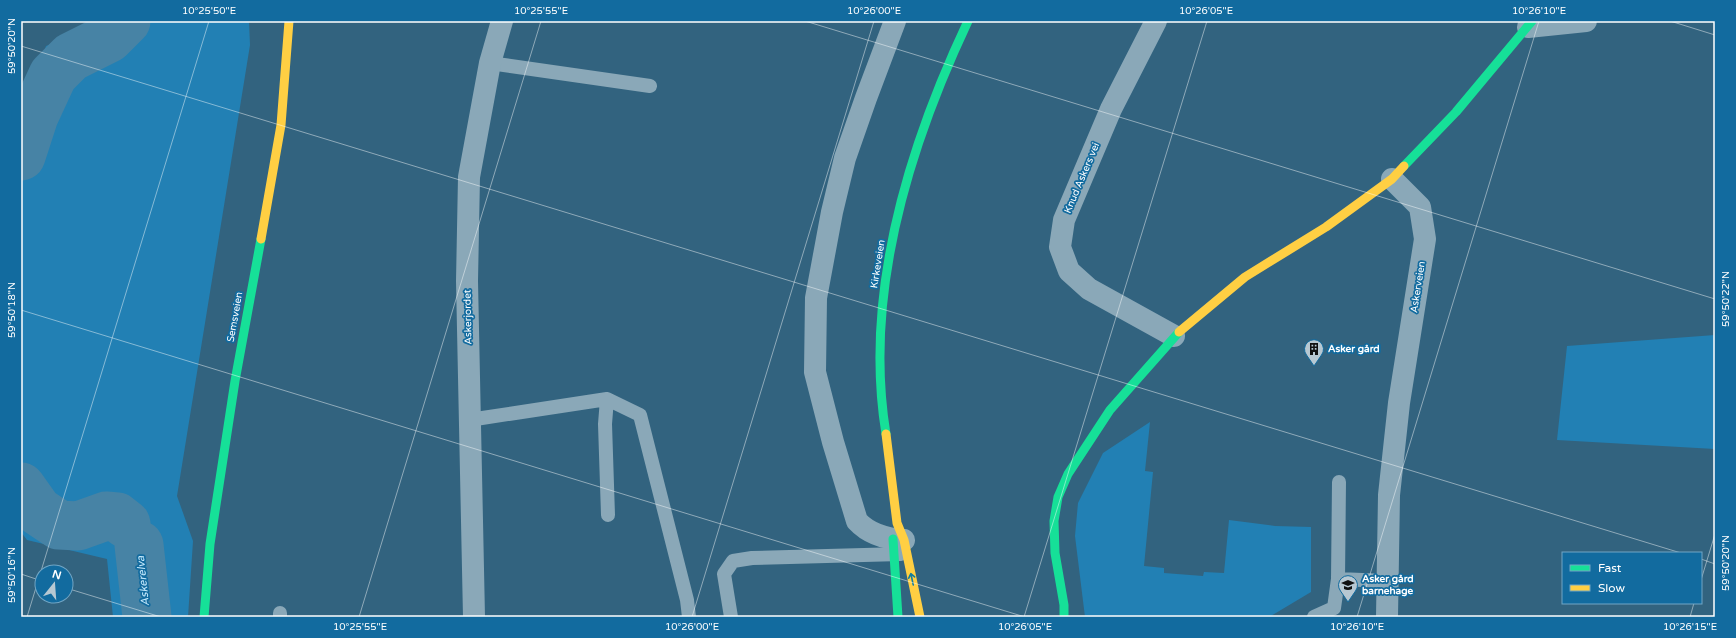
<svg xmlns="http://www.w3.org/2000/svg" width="1736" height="638" viewBox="0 0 1736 638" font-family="'Varela Round',sans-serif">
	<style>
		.green { fill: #2280b4 }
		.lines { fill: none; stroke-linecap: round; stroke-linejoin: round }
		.river { stroke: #4783a5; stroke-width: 49 }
		.lane { stroke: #8aa8b8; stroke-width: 14 }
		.street { stroke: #8aa8b8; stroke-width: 22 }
		.fast { stroke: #16e098; stroke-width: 9 }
		.slow { stroke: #ffcf43; stroke-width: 9 }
		.oneway { stroke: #137d9e }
		.ticks { fill: none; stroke: #fff; stroke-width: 1; stroke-opacity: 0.45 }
		.labels { text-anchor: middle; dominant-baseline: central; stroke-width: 3.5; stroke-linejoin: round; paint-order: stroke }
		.street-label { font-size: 10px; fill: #fff; stroke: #126b9f }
		.poi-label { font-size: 10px; font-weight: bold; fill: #fff; stroke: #126b9f; text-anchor: start }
		.water-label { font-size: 11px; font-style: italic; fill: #c5e9fc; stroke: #126b9f }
		.neatline { fill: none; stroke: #fff; stroke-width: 1.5 }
		.ticks-label { font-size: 10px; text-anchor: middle; fill: #fff }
	</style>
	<rect width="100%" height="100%" fill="#32637f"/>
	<path class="green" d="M 116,21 L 249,21 L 250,45 L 177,496 L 193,541 L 188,617 L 113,617 L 107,559 L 27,540 L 21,532 L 21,125 L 46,46 Z
		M 1715,335 L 1715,449 L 1557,440 L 1567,346 Z
		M 1150,422 L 1145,471 L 1153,472 L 1144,566 L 1164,568 L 1164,573 L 1203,576 L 1204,572 L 1224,573 L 1229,520 L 1275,526 L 1311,527 L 1311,592 L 1269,617 L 1085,617 L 1075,536 L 1078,503 L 1103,453 Z"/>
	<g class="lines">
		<path class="river" d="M 21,156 L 34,116 L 53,75 L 71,57 L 109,38 L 126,21
			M 21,487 L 38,511 L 59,525 L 78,526 L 106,516 L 117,517 L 126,524
			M 139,545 L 147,617"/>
		<path class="lane" d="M 490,63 L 650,86
			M 607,399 L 605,424 L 608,515
			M 469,420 L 607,399 L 640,415 L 687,600 L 689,617
			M 1338,579 L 1387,581
			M 280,613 L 280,617
			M 731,617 L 724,574 L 733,561 L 752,558 L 901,554
			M 1314,617 L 1334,608 L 1338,579 L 1339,482"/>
		<path class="street" d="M 895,21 L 866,98 L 845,158 L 832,212 L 816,298 L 815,372 L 833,442 L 857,521 C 869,534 887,539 904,540
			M 1156,21 L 1111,109 L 1064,220 L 1060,247 L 1069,271 L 1089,289 L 1174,336
			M 1528,27 L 1586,21
			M 474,617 L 467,281 L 469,177 L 490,63 L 502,21
			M 1387,617 L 1389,495 L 1399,403 L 1425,239 L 1420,207 L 1392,179"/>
		<path class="fast" d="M 1404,166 L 1456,112 L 1532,21
			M 886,434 C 863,294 909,146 968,21
			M 893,539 L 898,617
			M 204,617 L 210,544 L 235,381 L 261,239
			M 1064,617 L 1064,605 L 1055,553 L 1054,521 L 1058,497 L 1068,474 L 1110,410 L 1179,332"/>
		<path class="slow" d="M 261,239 L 281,125 L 289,21
			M 1179,332 L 1245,277 L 1326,227 L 1392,179 L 1404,166
			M 886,434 L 897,523 L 904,540 L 920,617"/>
	</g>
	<defs><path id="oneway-shaft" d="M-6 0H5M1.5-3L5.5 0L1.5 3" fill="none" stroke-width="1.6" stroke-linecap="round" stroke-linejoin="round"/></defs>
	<use class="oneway" href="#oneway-shaft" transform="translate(912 579) rotate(-102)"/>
	<path class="ticks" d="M 805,21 L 1715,299M 1670,21 L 1715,35M 21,46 L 1681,553M 21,310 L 1025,617M 1701,559 L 1715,564M 21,574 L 42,581M 1701,580 L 1715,534M 66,588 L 161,617M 27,617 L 209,21M 359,617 L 541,21M 692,617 L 874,21M 1024,617 L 1207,21M 1357,617 L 1539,21M 1690,617 L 1694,603"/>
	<defs>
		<g id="building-pin" transform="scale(1)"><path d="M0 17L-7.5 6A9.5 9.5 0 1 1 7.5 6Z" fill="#b7c8d2" stroke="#126b9f"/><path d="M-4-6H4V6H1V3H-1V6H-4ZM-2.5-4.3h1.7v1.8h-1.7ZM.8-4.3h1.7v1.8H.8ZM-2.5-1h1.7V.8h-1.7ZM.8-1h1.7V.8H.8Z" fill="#111"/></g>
		<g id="school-pin" transform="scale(1)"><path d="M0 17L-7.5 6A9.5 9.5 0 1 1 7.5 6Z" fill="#b7c8d2" stroke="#126b9f"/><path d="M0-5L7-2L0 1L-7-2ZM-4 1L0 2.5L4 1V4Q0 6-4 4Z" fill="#111"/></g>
	</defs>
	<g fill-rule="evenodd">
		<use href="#building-pin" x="1314" y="349"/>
		<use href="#school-pin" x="1348" y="585"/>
	</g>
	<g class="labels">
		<g class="street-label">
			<text transform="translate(1082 178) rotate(-67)">Knud Askers vei</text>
			<text transform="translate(878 264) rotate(-81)">Kirkeveien</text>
			<text transform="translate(1418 287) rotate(-81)">Askerveien</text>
			<text transform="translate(235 317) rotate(-80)">Semsveien</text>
			<text transform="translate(468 317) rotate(-91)">Askerjordet</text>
		</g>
		<g class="poi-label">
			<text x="1328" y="349">Asker gård</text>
			<text x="1362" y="579">Asker gård<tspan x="1362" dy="12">barnehage</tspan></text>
		</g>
		<g class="water-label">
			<text transform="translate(143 581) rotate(-96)">Askerelva</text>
		</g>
	</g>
	<rect width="1736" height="638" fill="none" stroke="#126b9f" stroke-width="44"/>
	<rect x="1562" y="552" width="140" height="52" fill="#126b9f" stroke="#71a6c5"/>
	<rect x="1570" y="565" width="20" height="6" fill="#16e098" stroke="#71a6c5"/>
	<text x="1598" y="572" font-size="12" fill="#ffffff">Fast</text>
	<rect x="1570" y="585" width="20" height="6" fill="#ffcf43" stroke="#71a6c5"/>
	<text x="1598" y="592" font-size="12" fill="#ffffff">Slow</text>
	<g transform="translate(54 584) rotate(17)"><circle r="19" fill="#126b9f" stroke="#71a6c5"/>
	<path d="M0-3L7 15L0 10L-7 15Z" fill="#b7c8d2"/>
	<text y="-6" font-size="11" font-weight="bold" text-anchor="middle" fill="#ffffff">N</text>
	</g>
	<rect x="22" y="22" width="1692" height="594" class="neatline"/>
	<g class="ticks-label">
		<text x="209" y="14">10°25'50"E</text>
		<text x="541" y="14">10°25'55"E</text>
		<text x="874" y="14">10°26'00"E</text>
		<text x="1206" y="14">10°26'05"E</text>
		<text x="1539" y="14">10°26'10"E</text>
		<text transform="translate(11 46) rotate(-90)" y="4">59°50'20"N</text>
		<text transform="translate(1725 299) rotate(-90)" y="4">59°50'22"N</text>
		<text transform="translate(11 310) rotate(-90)" y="4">59°50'18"N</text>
		<text transform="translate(1725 563) rotate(-90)" y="4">59°50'20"N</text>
		<text transform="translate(11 575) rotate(-90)" y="4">59°50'16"N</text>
		<text x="360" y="630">10°25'55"E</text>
		<text x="692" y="630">10°26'00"E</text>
		<text x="1025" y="630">10°26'05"E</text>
		<text x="1357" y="630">10°26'10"E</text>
		<text x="1690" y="630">10°26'15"E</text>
	</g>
</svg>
